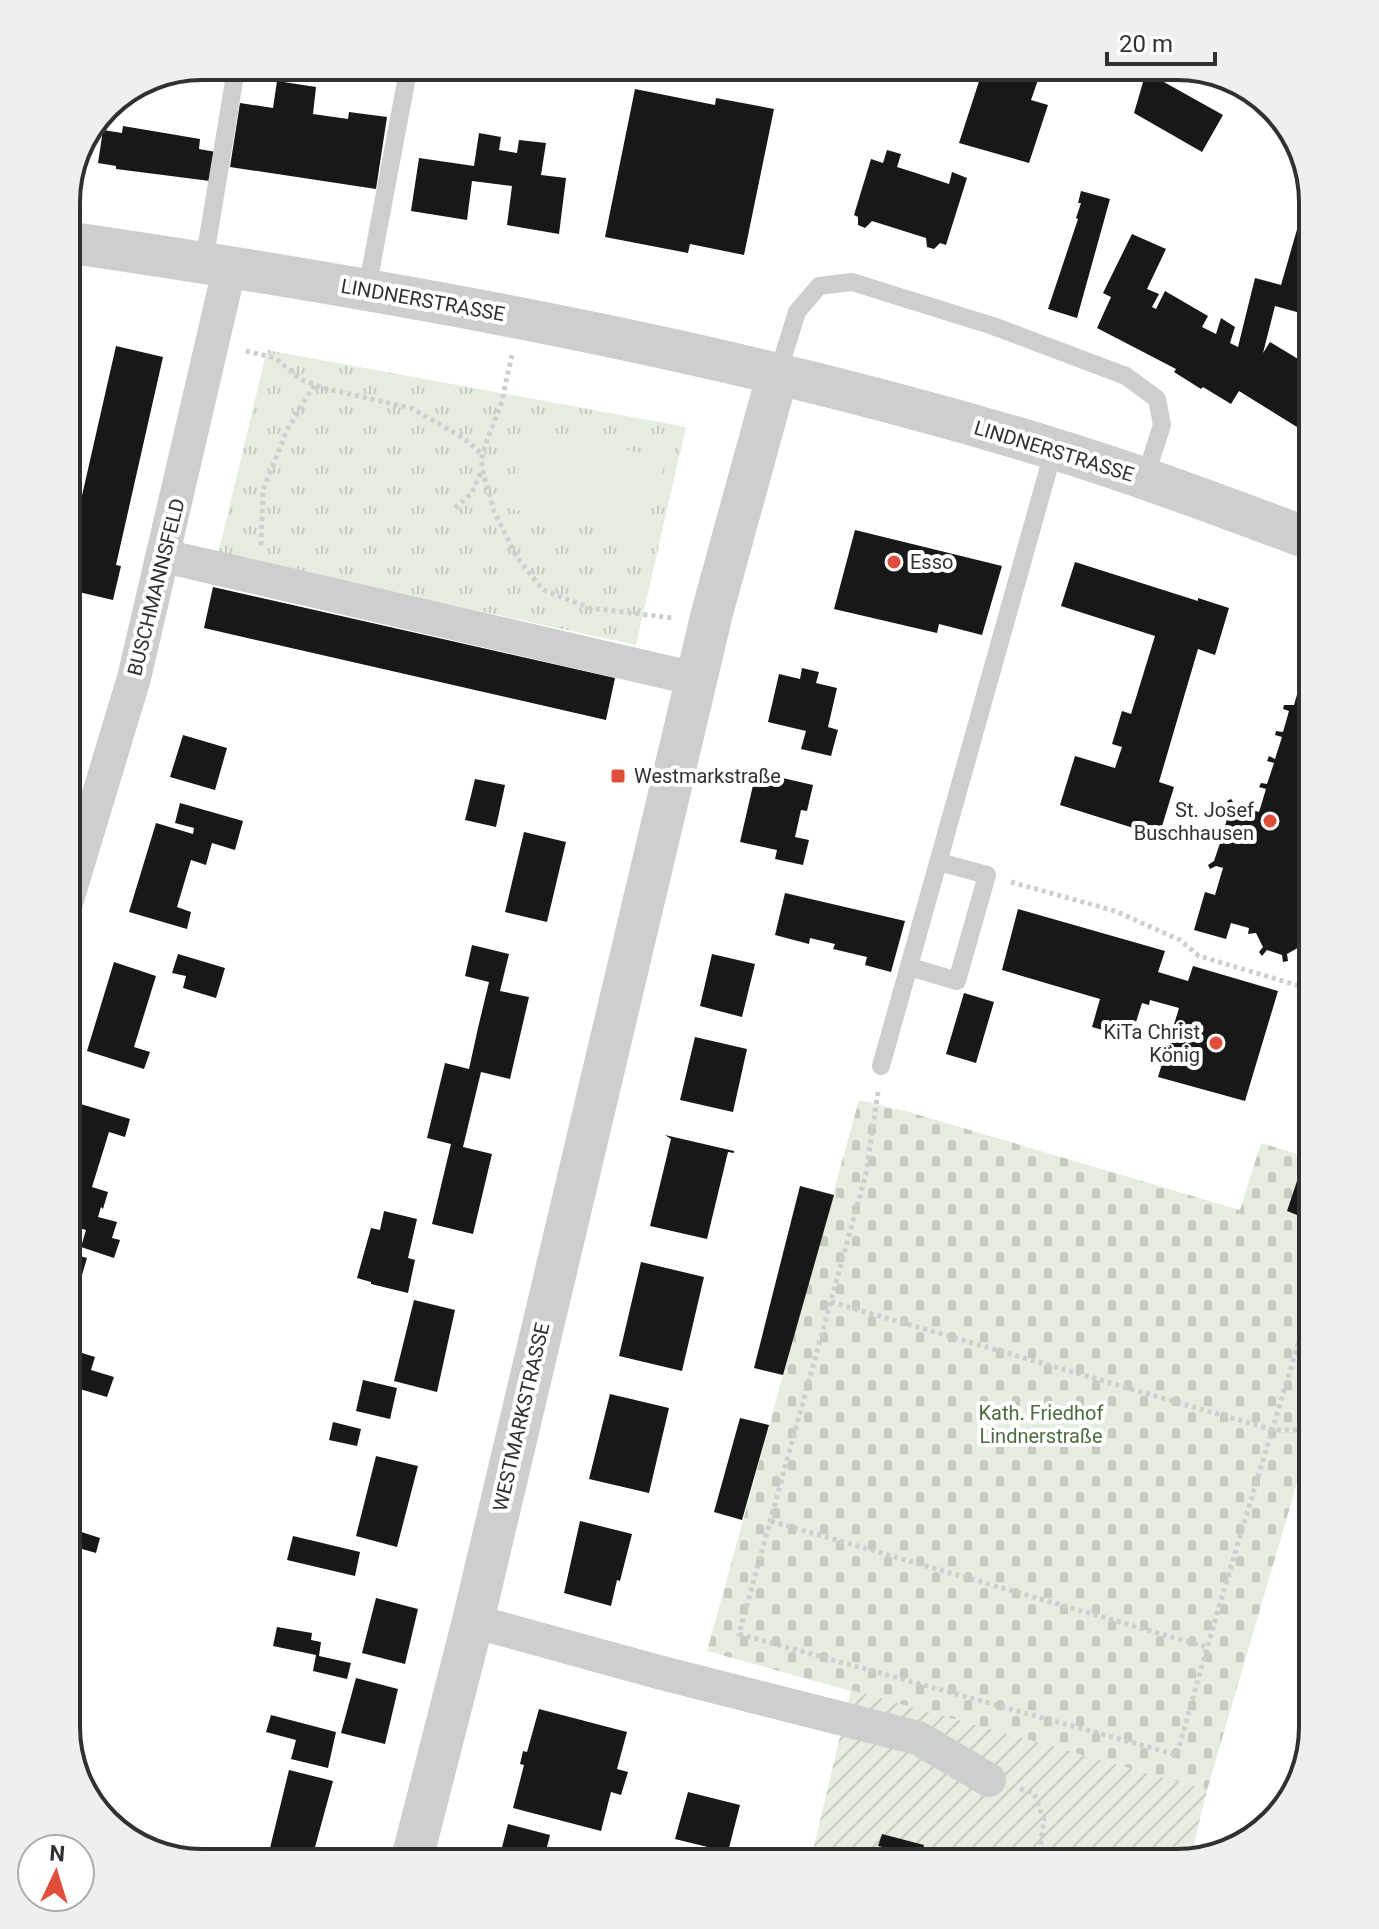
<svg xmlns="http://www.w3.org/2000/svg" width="1379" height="1929" viewBox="0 0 1379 1929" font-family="Roboto,sans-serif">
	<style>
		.cemetery { fill: url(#cemetery-stones) }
		.park { fill: url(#park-tufts) }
		.garden { fill: url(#garden-furrows) }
		.pitch { fill: #e4ede0 }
		.building { fill: #181818 }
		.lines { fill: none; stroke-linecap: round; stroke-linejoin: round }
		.path { stroke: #cecece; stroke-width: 5; stroke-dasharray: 4 4; stroke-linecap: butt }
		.service { stroke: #cecece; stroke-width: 18 }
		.minor { stroke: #cecece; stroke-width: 34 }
		.tertiary { stroke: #cecece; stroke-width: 42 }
		.poi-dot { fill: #e04d3a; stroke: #fff; stroke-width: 3 }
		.labels { text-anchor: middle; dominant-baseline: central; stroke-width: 8; stroke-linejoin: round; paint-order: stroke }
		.street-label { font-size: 20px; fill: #313131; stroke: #fff }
		.poi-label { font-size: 20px; fill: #313131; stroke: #fff; text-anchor: start }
		.park-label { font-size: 20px; fill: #4b6c3f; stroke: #fff }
		.rim { fill: none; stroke: #313131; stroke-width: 4 }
	</style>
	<defs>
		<pattern id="cemetery-stones" width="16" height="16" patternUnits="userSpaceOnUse" patternTransform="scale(2)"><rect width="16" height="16" fill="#e4ede0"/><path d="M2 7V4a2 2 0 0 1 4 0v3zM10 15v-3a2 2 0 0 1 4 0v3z" fill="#c4ccc1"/></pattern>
		<pattern id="park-tufts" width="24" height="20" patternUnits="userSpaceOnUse" patternTransform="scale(2)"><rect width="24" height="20" fill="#e4ede0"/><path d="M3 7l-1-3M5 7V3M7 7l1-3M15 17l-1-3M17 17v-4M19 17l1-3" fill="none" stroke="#c4ccc1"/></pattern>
		<pattern id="garden-furrows" width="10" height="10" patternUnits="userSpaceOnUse" patternTransform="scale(2)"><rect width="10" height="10" fill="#e4ede0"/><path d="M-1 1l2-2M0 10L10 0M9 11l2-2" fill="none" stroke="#c4ccc1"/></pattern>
	</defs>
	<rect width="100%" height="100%" fill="#fff"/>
	<path class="cemetery" d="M 859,1100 L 909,1112 L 1240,1210 L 1261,1143 L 1313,1159 L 1313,1439 L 1310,1439 L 1207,1790 L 707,1651 Z"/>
	<path class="park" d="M 267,350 L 686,427 L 636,645 L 218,554 Z"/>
	<path class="garden" d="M 851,1690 L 1207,1790 L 1190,1860 L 1178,1863 L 810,1863 Z"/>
	<path class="pitch" d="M 531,427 L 666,459 L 642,539 L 508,508 Z"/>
	<path class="building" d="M 984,66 L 995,66 L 1038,80 L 1031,100 L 1048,105 L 1029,163 L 959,143 Z
		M 1146,72 L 1223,115 L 1202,152 L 1134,113 Z
		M 277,81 L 316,87 L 313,114 L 348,119 L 349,112 L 387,117 L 376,189 L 230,167 L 240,103 L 273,108 Z
		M 635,89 L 715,105 L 716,98 L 774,109 L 744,255 L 690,244 L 688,253 L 605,237 Z
		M 123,126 L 200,139 L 199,149 L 216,152 L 210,181 L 116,169 L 116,166 L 98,163 L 103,130 L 122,133 Z
		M 479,133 L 501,137 L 499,150 L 517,153 L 519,140 L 546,143 L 541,175 L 566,178 L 559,234 L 507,225 L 512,186 L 472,181 L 467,220 L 411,211 L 419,158 L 474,166 Z
		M 887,150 L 901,154 L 897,167 L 916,173 L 949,184 L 952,172 L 967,178 L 946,245 L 940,243 L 934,249 L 927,247 L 926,238 L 872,221 L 865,228 L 858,225 L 858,217 L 854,215 L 871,159 L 883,163 Z
		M 1309,188 L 1313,202 L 1313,283 L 1304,314 L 1275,306 L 1263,353 L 1270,342 L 1313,368 L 1313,437 L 1239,391 L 1231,404 L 1203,387 L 1201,389 L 1174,372 L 1176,369 L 1097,328 L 1111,297 L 1103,293 L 1132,234 L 1166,249 L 1147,289 L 1159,294 L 1152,307 L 1156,309 L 1165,291 L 1208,316 L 1202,327 L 1216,334 L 1221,318 L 1235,327 L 1230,343 L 1238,347 L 1255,278 L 1281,285 Z
		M 1081,191 L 1110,199 L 1077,318 L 1048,309 L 1078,219 L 1076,218 L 1081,203 L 1078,203 Z
		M 116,346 L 163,357 L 116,565 L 121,566 L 113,600 L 66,589 L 66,566 Z
		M 855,530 L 1002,566 L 982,635 L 939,624 L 937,633 L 834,609 Z
		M 1075,562 L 1198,601 L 1198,598 L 1229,608 L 1215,655 L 1198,649 L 1159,782 L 1174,787 L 1159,836 L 1060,805 L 1075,756 L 1115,768 L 1122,747 L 1112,744 L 1122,711 L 1131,714 L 1155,636 L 1061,606 Z
		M 213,587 L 615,678 L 606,720 L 204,628 Z
		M 802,668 L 819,672 L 816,683 L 837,688 L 828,727 L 838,730 L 831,756 L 801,749 L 806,731 L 768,722 L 779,674 L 800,679 Z
		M 1300,677 L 1303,682 L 1313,685 L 1313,929 L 1309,926 L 1304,942 L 1309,947 L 1307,951 L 1301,946 L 1287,954 L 1288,961 L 1283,962 L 1282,955 L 1267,950 L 1262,956 L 1259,952 L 1263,947 L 1256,933 L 1248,934 L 1249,928 L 1231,923 L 1226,939 L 1194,930 L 1205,892 L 1215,895 L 1223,868 L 1216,866 L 1210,869 L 1208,865 L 1214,861 L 1222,837 L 1215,835 L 1217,830 L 1223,832 L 1231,807 L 1227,801 L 1231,799 L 1235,805 L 1259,812 L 1266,789 L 1259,787 L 1261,783 L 1267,784 L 1274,763 L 1267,761 L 1269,756 L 1275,759 L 1282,737 L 1275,735 L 1276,731 L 1283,732 L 1289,711 L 1283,709 L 1284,705 L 1294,705 L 1300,684 L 1297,679 Z
		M 183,735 L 227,748 L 215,790 L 170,777 Z
		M 756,772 L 813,785 L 807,811 L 801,810 L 795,837 L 809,840 L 803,865 L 775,859 L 777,850 L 740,842 Z
		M 475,779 L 505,785 L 496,827 L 465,820 Z
		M 180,803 L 243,821 L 235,850 L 212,843 L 206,865 L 191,860 L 177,907 L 191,912 L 187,929 L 129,912 L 156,823 L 193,834 L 194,828 L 175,823 Z
		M 524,832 L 566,842 L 547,922 L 505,912 Z
		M 785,893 L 905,921 L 891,972 L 865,965 L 867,957 L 833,949 L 835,944 L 810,938 L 809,944 L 775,935 Z
		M 1018,909 L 1165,951 L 1158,972 L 1188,981 L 1193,966 L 1278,991 L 1245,1101 L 1158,1077 L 1179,1008 L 1150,1000 L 1149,1005 L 1142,1003 L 1131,1038 L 1092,1027 L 1100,999 L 1002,970 Z
		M 472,945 L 509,954 L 500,991 L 529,997 L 510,1079 L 481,1072 L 463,1147 L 492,1154 L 473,1234 L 432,1224 L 451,1144 L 427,1138 L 445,1063 L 469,1069 L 478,1028 L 489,982 L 465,976 Z
		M 178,954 L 225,968 L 216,998 L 183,988 L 186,976 L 172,973 Z
		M 712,954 L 755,964 L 742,1017 L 700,1006 Z
		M 114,962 L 156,976 L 134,1047 L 150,1052 L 144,1069 L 87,1051 Z
		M 964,993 L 994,1002 L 976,1063 L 946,1054 Z
		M 695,1037 L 747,1049 L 733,1112 L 680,1100 Z
		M 71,1101 L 130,1119 L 125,1137 L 109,1132 L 92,1187 L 108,1192 L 103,1209 L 101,1207 L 98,1217 L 117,1222 L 112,1238 L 120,1240 L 114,1258 L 81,1247 L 86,1230 L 66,1224 L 72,1199 L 66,1197 L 66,1118 Z
		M 665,1135 L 734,1151 L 734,1153 L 728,1152 L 707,1239 L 650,1226 L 671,1139 Z
		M 1297,1181 L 1312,1186 L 1302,1217 L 1287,1211 Z
		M 800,1186 L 834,1195 L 783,1375 L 754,1368 Z
		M 384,1211 L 417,1219 L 408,1258 L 415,1260 L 408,1293 L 371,1284 L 371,1282 L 357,1278 L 371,1228 L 380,1230 Z
		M 66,1252 L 87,1258 L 82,1275 L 66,1270 Z
		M 641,1262 L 704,1277 L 682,1371 L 619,1356 Z
		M 66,1300 L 75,1302 L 67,1328 L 66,1328 Z
		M 414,1300 L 455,1310 L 437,1392 L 394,1381 Z
		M 66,1348 L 95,1357 L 91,1370 L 114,1377 L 107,1397 L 66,1385 Z
		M 363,1380 L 397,1388 L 390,1419 L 356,1411 Z
		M 610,1394 L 669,1408 L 649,1493 L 589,1479 Z
		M 740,1418 L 769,1425 L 742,1520 L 714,1512 Z
		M 333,1422 L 361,1429 L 357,1446 L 329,1440 Z
		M 376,1456 L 418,1466 L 397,1547 L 356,1536 Z
		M 580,1521 L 632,1534 L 620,1581 L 617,1580 L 611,1606 L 564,1593 Z
		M 66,1527 L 100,1538 L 96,1553 L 82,1549 L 77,1565 L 66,1562 Z
		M 293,1536 L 360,1552 L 355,1576 L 287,1560 Z
		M 376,1598 L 418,1609 L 405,1664 L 362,1653 Z
		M 277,1627 L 312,1633 L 311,1640 L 321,1642 L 319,1656 L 351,1663 L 347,1679 L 313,1671 L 316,1655 L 273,1646 Z
		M 356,1678 L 398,1689 L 385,1744 L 341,1733 Z
		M 539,1709 L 627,1732 L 617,1769 L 628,1772 L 621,1795 L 611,1792 L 601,1831 L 513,1808 L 524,1765 L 520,1764 L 523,1751 L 527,1752 Z
		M 271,1715 L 336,1732 L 328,1768 L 291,1759 L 296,1740 L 266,1732 Z
		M 289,1770 L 333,1781 L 311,1862 L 269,1852 Z
		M 688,1792 L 740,1805 L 728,1852 L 675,1839 Z
		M 508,1824 L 550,1835 L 543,1863 L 498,1863 Z
		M 882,1834 L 924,1845 L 923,1849 L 971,1863 L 896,1863 L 900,1851 L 878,1846 Z"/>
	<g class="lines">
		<path class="path" d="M 246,351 L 275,358 L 300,379 L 323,388 L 411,408 L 462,437 L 482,454
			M 512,355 L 501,404 L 482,454 L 482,469 L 494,511 L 516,556 L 543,590 L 590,608 L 673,618
			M 455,508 L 471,494 L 482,470
			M 261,545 L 263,490 L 287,430 L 315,384
			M 1011,882 L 1115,911 L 1180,940 L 1199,956 L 1313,990
			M 878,1092 L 866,1174 L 739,1634 L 1177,1755 C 1219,1600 1268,1447 1313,1293
			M 831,1302 L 1273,1430 L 1313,1430
			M 771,1521 L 1206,1647
			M 1020,1789 L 1034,1793 L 1044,1820 L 1038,1863"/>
		<path class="service" d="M 204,262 L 235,75 L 238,66
			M 367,289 L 409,66
			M 778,373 L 797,312 L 819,286 L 852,282 L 993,326 L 1126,376 L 1157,399 L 1162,425 L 1145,478
			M 910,967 L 957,981 L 987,875 L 939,862
			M 881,1066 L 1054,449"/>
		<path class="minor" d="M 164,556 L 696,679
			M 66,903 L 134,678 L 230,266
			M 473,1621 L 662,1673 L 918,1738 L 989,1780"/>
		<path class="tertiary" d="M 66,242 C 399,291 729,350 1051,448 C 1140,475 1226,508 1313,540
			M 411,1863 L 473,1621 L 712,613 L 778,373"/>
	</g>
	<g class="poi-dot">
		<circle cx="894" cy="562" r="8"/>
		<rect x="610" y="768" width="16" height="16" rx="4"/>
		<circle cx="1270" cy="821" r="8"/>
		<circle cx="1216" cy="1043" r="8"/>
	</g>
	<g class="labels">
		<g class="street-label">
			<text transform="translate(423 300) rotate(10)">LINDNERSTRASSE</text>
			<text transform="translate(1054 451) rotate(17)">LINDNERSTRASSE</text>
			<text transform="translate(156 587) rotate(-76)">BUSCHMANNSFELD</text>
			<text transform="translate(521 1417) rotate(-77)">WESTMARKSTRASSE</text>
		</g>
		<g class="poi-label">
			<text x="910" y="562">Esso</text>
			<text x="634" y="776">Westmarkstraße</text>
			<text x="1254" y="810" text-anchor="end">St. Josef<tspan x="1254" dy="23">Buschhausen</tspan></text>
			<text x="1200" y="1032" text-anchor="end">KiTa Christ<tspan x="1200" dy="23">König</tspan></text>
		</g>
		<g class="park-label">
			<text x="1041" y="1413">Kath. Friedhof<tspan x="1041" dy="23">Lindnerstraße</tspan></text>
		</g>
	</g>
	<path d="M0 0H1379V1929H0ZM202 80H1177A122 122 0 0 1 1299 202V1727A122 122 0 0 1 1177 1849H202A122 122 0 0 1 80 1727V202A122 122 0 0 1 202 80Z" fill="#efefef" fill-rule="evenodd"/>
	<path class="rim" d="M202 80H1177A122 122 0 0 1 1299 202V1727A122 122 0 0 1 1177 1849H202A122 122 0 0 1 80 1727V202A122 122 0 0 1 202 80Z"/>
	<g transform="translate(56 1873) rotate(4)"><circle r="38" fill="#ffffff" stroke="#adadad" stroke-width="2"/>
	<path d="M0-6L14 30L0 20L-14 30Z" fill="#e04d3a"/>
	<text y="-12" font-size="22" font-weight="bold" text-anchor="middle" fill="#313131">N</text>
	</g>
	<path d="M1107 52v12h108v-12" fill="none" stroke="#313131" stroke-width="4"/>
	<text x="1119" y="52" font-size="24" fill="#313131" stroke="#ffffff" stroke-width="6" paint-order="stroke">20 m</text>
</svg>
